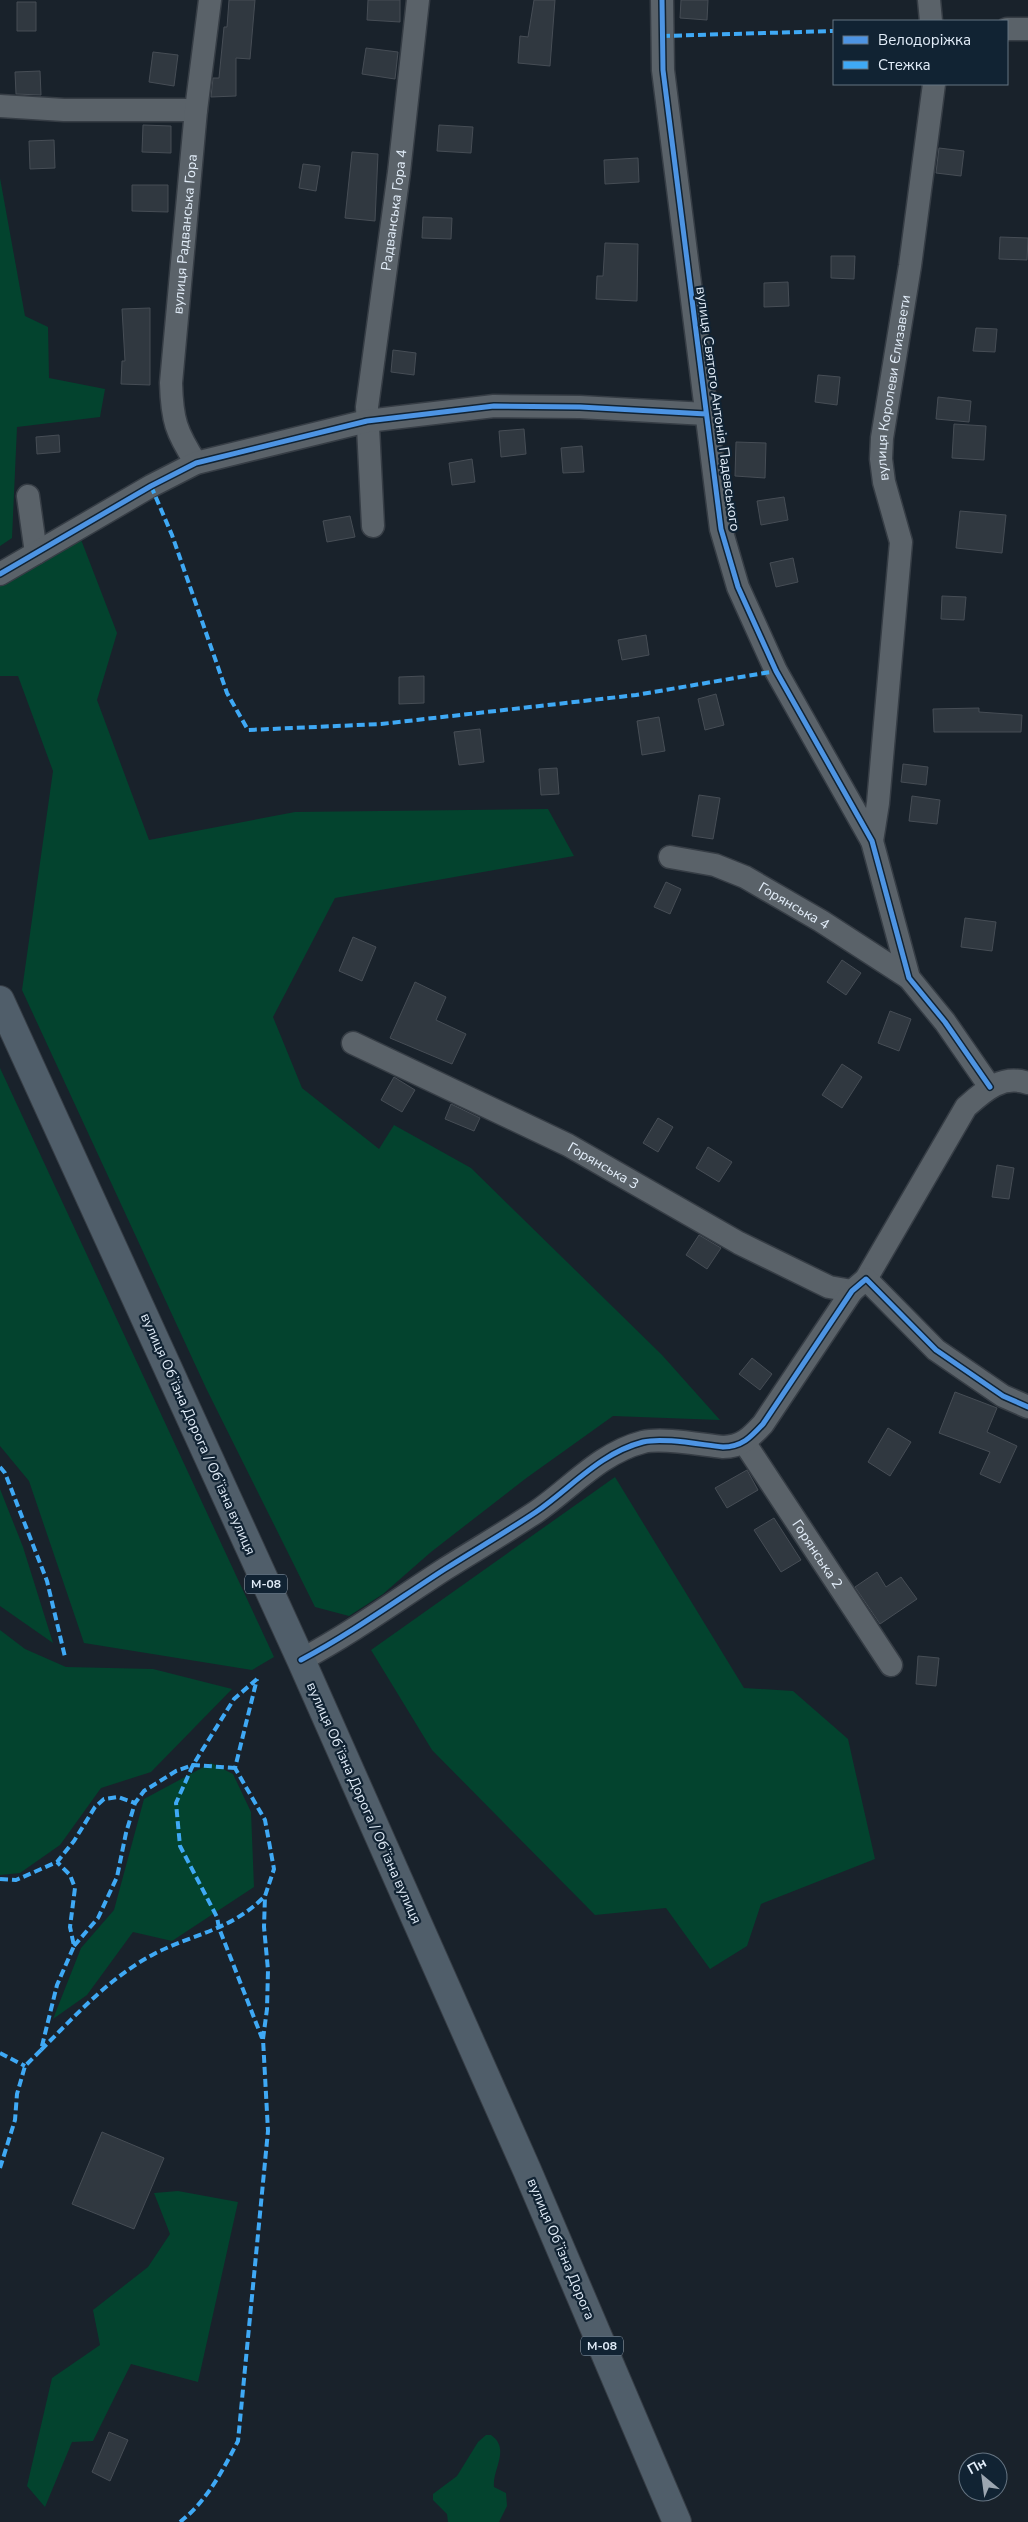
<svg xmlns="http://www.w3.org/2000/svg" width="1028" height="2522" viewBox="0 0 1028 2522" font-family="'Nunito Sans',sans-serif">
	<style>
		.green { fill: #03432e }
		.building { fill: #303840; stroke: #464d55 }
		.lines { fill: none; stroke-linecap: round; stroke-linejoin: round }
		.minor-casing { stroke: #363d45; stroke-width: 25 }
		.highway-casing { stroke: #363d45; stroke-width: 30 }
		.minor { stroke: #5a6269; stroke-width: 22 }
		.highway { stroke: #505e6a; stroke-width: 28 }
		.quiet { stroke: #3fa9f5; stroke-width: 4; stroke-dasharray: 8 4; stroke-linecap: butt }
		.cycleway-casing { stroke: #112333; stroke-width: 8 }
		.cycleway { stroke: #4d94e3; stroke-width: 5 }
		.labels { text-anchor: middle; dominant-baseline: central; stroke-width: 4.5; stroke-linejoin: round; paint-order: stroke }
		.shield { fill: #112333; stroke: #a3b0be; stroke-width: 1 }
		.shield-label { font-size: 12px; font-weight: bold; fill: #e2edf9 }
		.street-label { font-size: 14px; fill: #e2edf9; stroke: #112333 }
	</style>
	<rect width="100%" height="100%" fill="#19222b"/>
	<path class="green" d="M 0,178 L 25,316 L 48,327 L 49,378 L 105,389 L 100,417 L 17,427 L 12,538 L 0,546 Z
		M 80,537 L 117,633 L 97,700 L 149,840 L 295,812 L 548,809 L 574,856 L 335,898 L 273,1017 L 302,1088 L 379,1149 L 394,1125 L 471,1168 L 662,1355 L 720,1420 L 613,1416 L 525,1479 L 431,1552 L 383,1594 L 349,1616 L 315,1607 L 206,1388 L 22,990 L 53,771 L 18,676 L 0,676 L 0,584 Z
		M 0,1068 L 274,1657 L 252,1670 L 84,1643 L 29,1481 L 0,1446 Z
		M 615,1477 L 744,1688 L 793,1691 L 848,1739 L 875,1859 L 761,1904 L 747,1946 L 710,1969 L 666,1908 L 595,1915 L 432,1750 L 371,1650 Z
		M 0,1489 L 23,1547 L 53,1643 L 0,1606 Z
		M 0,1630 L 25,1649 L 66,1667 L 153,1669 L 232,1689 L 151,1772 L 101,1788 L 60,1845 L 20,1873 L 0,1875 Z
		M 211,1763 L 233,1774 L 251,1812 L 254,1887 L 172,1941 L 133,1932 L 87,1995 L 53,2019 L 81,1948 L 114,1910 L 144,1799 Z
		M 178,2191 L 238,2202 L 198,2382 L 131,2364 L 93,2441 L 72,2442 L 45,2507 L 27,2486 L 52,2378 L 100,2345 L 93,2310 L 148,2267 L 170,2234 L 154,2193 Z
		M 486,2435 L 491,2435 C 511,2449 492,2469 494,2487 L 506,2493 L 507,2506 L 499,2522 L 448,2522 L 447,2514 L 433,2500 L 433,2494 L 457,2476 L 478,2442 Z"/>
	<path class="building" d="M 229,0 L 255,0 L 250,59 L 236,58 L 236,96 L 211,97 L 213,78 L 219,78 L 224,27 L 227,27 Z
		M 368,0 L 400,0 L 400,22 L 367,20 Z
		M 534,0 L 555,0 L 550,66 L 518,63 L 520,36 L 528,37 Z
		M 681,0 L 708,0 L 707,20 L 680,18 Z
		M 17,2 L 36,2 L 36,31 L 17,31 Z
		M 366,48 L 398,52 L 395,79 L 362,74 Z
		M 153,52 L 178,55 L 174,86 L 149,82 Z
		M 40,71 L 41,95 L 16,94 L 15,72 Z
		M 143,125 L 171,126 L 171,153 L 142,152 Z
		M 439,125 L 473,127 L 471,153 L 437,151 Z
		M 54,140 L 55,168 L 30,169 L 29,141 Z
		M 939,148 L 964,151 L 961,176 L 936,173 Z
		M 352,152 L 378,154 L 375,221 L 345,218 Z
		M 638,158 L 639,182 L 605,184 L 604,160 Z
		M 303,164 L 320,166 L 316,191 L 299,188 Z
		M 132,185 L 168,185 L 168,212 L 132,211 Z
		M 423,217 L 452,218 L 451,239 L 422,238 Z
		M 1000,237 L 1028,238 L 1027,260 L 999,259 Z
		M 605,243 L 638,244 L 637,301 L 596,299 L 597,276 L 603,276 Z
		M 831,256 L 855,256 L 854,279 L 831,278 Z
		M 788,282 L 789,306 L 764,307 L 764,283 Z
		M 150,308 L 150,385 L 121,384 L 122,361 L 125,361 L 122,309 Z
		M 976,328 L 997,329 L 995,352 L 973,351 Z
		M 393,350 L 416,353 L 414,375 L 391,372 Z
		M 818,375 L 840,377 L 837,405 L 815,402 Z
		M 938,397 L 971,401 L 969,422 L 936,419 Z
		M 954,424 L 986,426 L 984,460 L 952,458 Z
		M 524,429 L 526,454 L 501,457 L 499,431 Z
		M 59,435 L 60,452 L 37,454 L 36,437 Z
		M 736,442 L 766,443 L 765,478 L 735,476 Z
		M 582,446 L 584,472 L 563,473 L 561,448 Z
		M 472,459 L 475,482 L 452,485 L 449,463 Z
		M 784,497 L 788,520 L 761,525 L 757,501 Z
		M 960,511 L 1006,515 L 1002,553 L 956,548 Z
		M 350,516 L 355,537 L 327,542 L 323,521 Z
		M 793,558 L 798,582 L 776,587 L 770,563 Z
		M 942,596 L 966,597 L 964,620 L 941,619 Z
		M 646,635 L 649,655 L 622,660 L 618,640 Z
		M 424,676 L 424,703 L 399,704 L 399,677 Z
		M 716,694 L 724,725 L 705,730 L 698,699 Z
		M 979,708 L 979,712 L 1022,715 L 1021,732 L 934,732 L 933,709 Z
		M 659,717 L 665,751 L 642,755 L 637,721 Z
		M 480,729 L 484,762 L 459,765 L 454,732 Z
		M 903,764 L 928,767 L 926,785 L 901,782 Z
		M 557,768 L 559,794 L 541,795 L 539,769 Z
		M 699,795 L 720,798 L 713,839 L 692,836 Z
		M 912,796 L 940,800 L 937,824 L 909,821 Z
		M 666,882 L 681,889 L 670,914 L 654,907 Z
		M 965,918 L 996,922 L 992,951 L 961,947 Z
		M 353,937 L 376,947 L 362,981 L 339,971 Z
		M 842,960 L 861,973 L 846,995 L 827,982 Z
		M 415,982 L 446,997 L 436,1020 L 466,1034 L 452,1064 L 390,1038 Z
		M 890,1011 L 911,1019 L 899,1051 L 878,1043 Z
		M 842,1064 L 862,1077 L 842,1108 L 822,1095 Z
		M 394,1077 L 415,1090 L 402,1112 L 381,1100 Z
		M 451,1104 L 480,1118 L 474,1131 L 445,1119 Z
		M 658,1118 L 673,1127 L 658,1152 L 643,1143 Z
		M 708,1147 L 732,1162 L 719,1182 L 696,1168 Z
		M 997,1165 L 1014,1168 L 1009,1199 L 992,1197 Z
		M 699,1235 L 721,1248 L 707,1269 L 686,1255 Z
		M 752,1358 L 772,1374 L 760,1390 L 739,1374 Z
		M 955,1392 L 997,1408 L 987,1432 L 1017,1446 L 1000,1483 L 980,1474 L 990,1452 L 939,1433 Z
		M 888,1428 L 911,1442 L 890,1476 L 868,1462 Z
		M 747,1470 L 758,1490 L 727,1508 L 715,1488 Z
		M 774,1518 L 801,1560 L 781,1572 L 754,1530 Z
		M 877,1572 L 886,1587 L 901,1577 L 917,1599 L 880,1624 L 855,1587 Z
		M 918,1656 L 939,1658 L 936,1686 L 916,1684 Z
		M 102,2132 L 164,2158 L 134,2229 L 72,2204 Z
		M 109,2432 L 128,2440 L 110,2481 L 92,2472 Z"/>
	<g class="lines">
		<g class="minor-casing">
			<g id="minor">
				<path d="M 662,0 L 663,70 L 721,529 L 738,587 L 776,671 L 872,841 L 909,978 L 945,1022 L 990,1087"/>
				<path d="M 929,0 L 931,21"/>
				<path d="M 1007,29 L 1028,29"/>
				<path d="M 0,106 L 64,110 L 196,110"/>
				<path id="s1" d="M 196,463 C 176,432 172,420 171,383 L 196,110 L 210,0"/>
				<path d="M 28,496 L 36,553"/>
				<path id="s2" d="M 373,526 L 367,407 L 399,172 L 418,0"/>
				<path d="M 0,574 L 151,486 L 196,463 L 367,421 L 494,406 L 580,407 L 706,414"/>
				<path id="s3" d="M 872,841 L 878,803 L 901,542 L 884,482 L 881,459 L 882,438 L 910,266 L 934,84"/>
				<path id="s4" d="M 670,857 L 715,865 L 745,877 L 821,921 L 909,978"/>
				<path id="s5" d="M 353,1043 L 568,1145 L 739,1243 L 829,1287 L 852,1291"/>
				<path d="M 866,1279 L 966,1107 C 984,1091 1002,1074 1028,1083"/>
				<path id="s6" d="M 744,1442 L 891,1665"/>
				<path d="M 301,1660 C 352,1633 397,1600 445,1569 C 475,1550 506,1532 536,1512 C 571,1488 600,1453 643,1442 C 663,1437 702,1445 723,1447 C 742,1447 751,1437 763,1424 L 852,1291 L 866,1279 L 936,1350 L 1003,1396 L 1028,1407"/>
			</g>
		</g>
		<g class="highway-casing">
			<path id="highway" d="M 0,1000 L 301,1660 L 527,2170 L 677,2522"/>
		</g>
		<use href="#minor" class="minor"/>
		<use href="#highway" class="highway"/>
		<path class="quiet" d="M 662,36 L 834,31
			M 151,486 L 172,535 L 227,693 L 248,730 L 381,724 L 636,695 L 776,671
			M 0,1467 L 5,1473 L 47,1581 L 65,1657
			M 257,1679 L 234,1699 L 193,1765 L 176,1803 L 180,1846 L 217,1917 L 219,1928 L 262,2038
			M 0,1879 L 16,1880 L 57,1862 L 74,1841 L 95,1807 L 104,1799 L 118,1797 L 135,1803
			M 74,1946 L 98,1918 L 117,1877 L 126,1833 L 135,1803 L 144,1791 L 176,1771 L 193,1765 L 235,1768
			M 41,2050 C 76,2015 110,1977 154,1954 C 195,1933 230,1931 265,1896
			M 0,2053 L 25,2066
			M 0,2168 L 15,2120 L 17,2094 L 25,2066 L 41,2050 L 57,1985 L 74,1946 L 70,1927 L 75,1888 L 70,1875 L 57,1862
			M 180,2522 C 207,2501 223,2470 238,2441 L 268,2131 L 263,2039 L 267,2009 L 268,1970 L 264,1927 L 265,1896 L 274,1869 L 265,1820 L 235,1768 L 257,1679"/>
		<g class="cycleway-casing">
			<path id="cycleway" d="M 662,0 L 663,70 L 721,529 L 738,587 L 776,671 L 872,841 L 909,978 L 945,1022 L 990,1087
				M 0,574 L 151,486 L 196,463 L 367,421 L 494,406 L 580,407 L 706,414
				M 301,1660 C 352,1633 397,1600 445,1569 C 475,1550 506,1532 536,1512 C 571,1488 600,1453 643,1442 C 663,1437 702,1445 723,1447 C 742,1447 751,1437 763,1424 L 852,1291 L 866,1279 L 936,1350 L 1003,1396 L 1028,1407"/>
		</g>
		<use href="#cycleway" class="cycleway"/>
	</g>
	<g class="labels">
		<g class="shield">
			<rect x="245" y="1574.5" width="42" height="19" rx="4"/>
			<rect x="581" y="2336.5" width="42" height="19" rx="4"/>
		</g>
		<g class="shield-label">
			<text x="266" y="1584">М-08</text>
			<text x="602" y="2346">М-08</text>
		</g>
		<g class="street-label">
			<text stroke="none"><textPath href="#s2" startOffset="318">Радванська Гора 4</textPath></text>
			<text stroke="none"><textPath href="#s1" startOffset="235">вулиця Радванська Гора</textPath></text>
			<text stroke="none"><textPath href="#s3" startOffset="458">вулиця Королеви Єлизавети</textPath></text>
			<text transform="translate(718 409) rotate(82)">вулиця Святого Антонія Падевського</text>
			<text stroke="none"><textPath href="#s4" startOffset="135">Горянська 4</textPath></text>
			<text stroke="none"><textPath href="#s5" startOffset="279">Горянська 3</textPath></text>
			<text transform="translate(198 1434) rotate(66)">вулиця Обʼїзна Дорога / Обʼїзна вулиця</text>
			<text stroke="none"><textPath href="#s6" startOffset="134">Горянська 2</textPath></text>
			<text transform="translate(364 1803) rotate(66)">вулиця Обʼїзна Дорога / Обʼїзна вулиця</text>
			<text transform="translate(561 2249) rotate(67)">вулиця Обʼїзна Дорога</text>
		</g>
	</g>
	<rect x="833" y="20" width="175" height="65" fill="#112333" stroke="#657482"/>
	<rect x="843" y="36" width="25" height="8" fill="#4d94e3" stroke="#657482"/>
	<text x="878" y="45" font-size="15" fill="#e2edf9">Велодоріжка</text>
	<rect x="843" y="61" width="25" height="8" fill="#3fa9f5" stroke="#657482"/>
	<text x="878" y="70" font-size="15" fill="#e2edf9">Стежка</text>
	<g transform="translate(983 2477) rotate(331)"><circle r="24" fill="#112333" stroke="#657482"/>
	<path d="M0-4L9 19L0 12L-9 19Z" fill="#9ca6b1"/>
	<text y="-8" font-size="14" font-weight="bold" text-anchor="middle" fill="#e2edf9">Пн</text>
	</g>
</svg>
